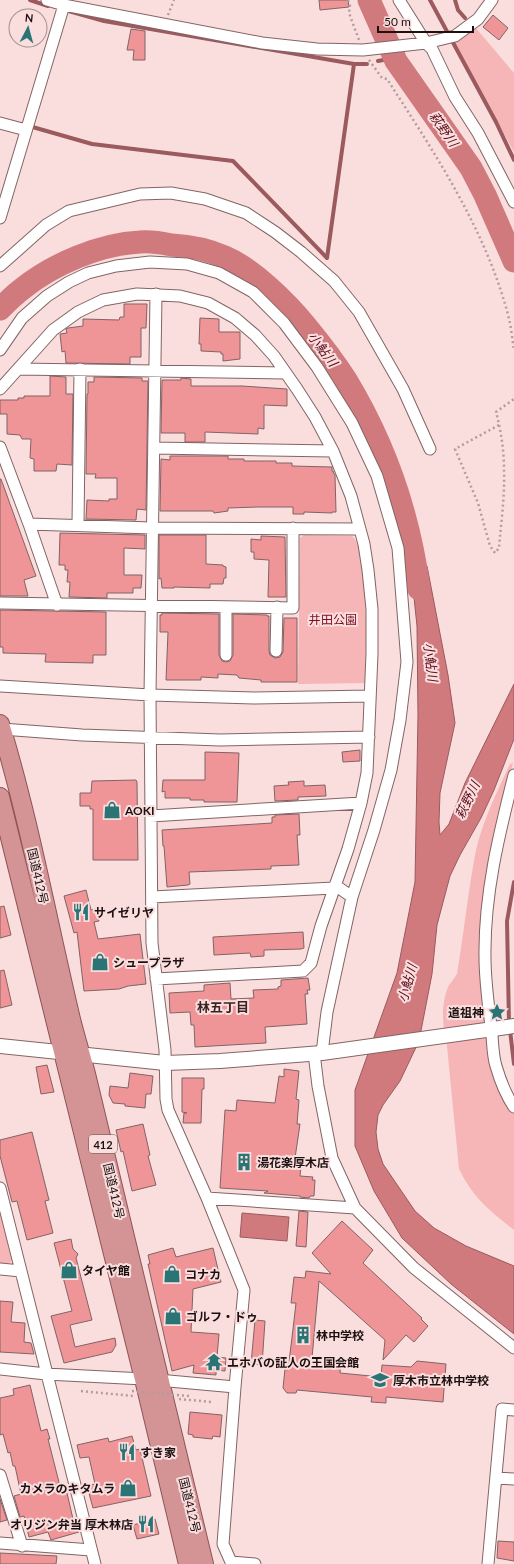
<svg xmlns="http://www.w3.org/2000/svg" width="514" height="1564" viewBox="0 0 514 1564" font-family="Lato,'Noto Sans JP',sans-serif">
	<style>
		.green { fill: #f6b5b6 }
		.water { fill: #d17a7e; stroke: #9b5a5d }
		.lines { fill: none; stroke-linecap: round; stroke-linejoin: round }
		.stream { stroke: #9b5a5d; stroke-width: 4 }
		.river { stroke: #d17a7e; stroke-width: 23 }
		.building { fill: #ef9598; stroke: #826364 }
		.minor-casing { stroke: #836464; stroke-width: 13 }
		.tertiary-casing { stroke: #836464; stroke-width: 16 }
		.trunk-casing { stroke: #8d5457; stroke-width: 20 }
		.path { stroke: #b39c9d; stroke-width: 2.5; stroke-dasharray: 2 3; stroke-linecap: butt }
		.minor { stroke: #fff; stroke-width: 11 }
		.tertiary { stroke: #fff; stroke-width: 14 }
		.trunk { stroke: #d49496; stroke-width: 18 }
		.path-bridge { stroke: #b39c9d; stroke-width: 2.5; stroke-dasharray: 2 3; stroke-linecap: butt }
		.labels { text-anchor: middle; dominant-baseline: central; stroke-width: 4; stroke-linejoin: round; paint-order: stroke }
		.shield { fill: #fadede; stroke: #5f4e4e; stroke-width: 1 }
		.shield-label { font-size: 11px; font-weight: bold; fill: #1c1011 }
		.park-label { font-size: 12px; fill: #790e24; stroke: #fadede }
		.poi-label { font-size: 12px; font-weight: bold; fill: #1c1011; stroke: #fadede; text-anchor: start }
		.street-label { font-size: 12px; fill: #1c1011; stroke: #fadede }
		.water-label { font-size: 13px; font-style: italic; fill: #5b0a19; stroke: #fadede }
		.neighbourhood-label { font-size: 13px; font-weight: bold; fill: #3c2223; stroke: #fadede }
	</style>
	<rect width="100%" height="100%" fill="#fadede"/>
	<path class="green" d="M 475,27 L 514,73 L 514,152 L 454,42 L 460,39 Z
		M 304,535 L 352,536 C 370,550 366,657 365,683 L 298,684 L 300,538 Z
		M 513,763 L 489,867 L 486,1022 L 514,1112 L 514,1230 C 489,1210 474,1199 459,1169 L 447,1046 C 443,1028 440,1006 448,987 C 450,983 454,979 457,974 C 464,933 468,891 476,850 C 483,820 497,792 510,764 Z
		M 0,1212 L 12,1260 L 9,1264 L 0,1264 Z"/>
	<path class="water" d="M 415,558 L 422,561 L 427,566 L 448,675 L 455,723 L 440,793 L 439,822 L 440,835 L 449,824 L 465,783 L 514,684 L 514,739 L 494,790 L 481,818 L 460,855 L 450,876 L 437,925 L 432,974 L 419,1041 L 400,1081 L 383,1105 L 378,1115 L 376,1132 L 378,1149 L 383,1164 L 415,1211 L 434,1228 L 466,1246 L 514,1266 L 514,1334 L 451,1284 L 402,1238 L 374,1191 L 355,1146 L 355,1090 L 397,973 L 415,882 L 418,715 L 417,626 L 411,569 Z
		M 242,1213 L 289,1217 L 287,1241 L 240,1237 Z"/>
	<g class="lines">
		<path class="stream" d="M 30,0 L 48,6
			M 430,0 L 496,122 L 514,160
			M 455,0 L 458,10 L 465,18
			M 65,10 L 104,21 L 354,64
			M 378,61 L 394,58
			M 29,126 L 92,144 L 233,161 L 327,258 L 354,64 L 367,64
			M 509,1023 L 507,921 L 514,882
			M 510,1030 L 514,1064"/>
		<path class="river" d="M 369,0 L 396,61 L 471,168 L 485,195 L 514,261
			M 0,309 C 7,302 14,295 22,289 C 53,264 100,244 140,242 C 150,241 162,243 172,245 C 190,246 209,250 225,257 C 253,269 287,303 306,326 C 320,343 334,361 346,380 C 386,446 409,513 419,589"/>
	</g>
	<path class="building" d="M 319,0 L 348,0 L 349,7 L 320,10 Z
		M 493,15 L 508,28 L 499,40 L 483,27 Z
		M 131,29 L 145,31 L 145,60 L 133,60 L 134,50 L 127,50 Z
		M 124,304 L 147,304 L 146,328 L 141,328 L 141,357 L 130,357 L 130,364 L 66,363 L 65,351 L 62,352 L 60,334 L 67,333 L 66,329 L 68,328 L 83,326 L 83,319 L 119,320 L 120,317 L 124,317 Z
		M 200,318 L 219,319 L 219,332 L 240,332 L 240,359 L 223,361 L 223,354 L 221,354 L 221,352 L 201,351 L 201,344 L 199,344 Z
		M 50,376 L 66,377 L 66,394 L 73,394 L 72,465 L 57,464 L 56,471 L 34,471 L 34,459 L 30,458 L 31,439 L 22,439 L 20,435 L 7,434 L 7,414 L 0,414 L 0,400 L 18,400 L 18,398 L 24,398 L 24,396 L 50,396 Z
		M 94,377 L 142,378 L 142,381 L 148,381 L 146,510 L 137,509 L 136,520 L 86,519 L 87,500 L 109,501 L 109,499 L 117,499 L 117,478 L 95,478 L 96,474 L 86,474 L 87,394 L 88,394 L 88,382 L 94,382 Z
		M 181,378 L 191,379 L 191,386 L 242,386 L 287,389 L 287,406 L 264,405 L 264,429 L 258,428 L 258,434 L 205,432 L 205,442 L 185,442 L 185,433 L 161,433 L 162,380 L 181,380 Z
		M 170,456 L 228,456 L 228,459 L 244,459 L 244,461 L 276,461 L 276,463 L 292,463 L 292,466 L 332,467 L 332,471 L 333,471 L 334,474 L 335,475 L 336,512 L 332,512 L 332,513 L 304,512 L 304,514 L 293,514 L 293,507 L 258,507 L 228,508 L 228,511 L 214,513 L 213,511 L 160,511 L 161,459 L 170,460 Z
		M 0,479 L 1,479 L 36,576 L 24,580 L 28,596 L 0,596 Z
		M 60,533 L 145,535 L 145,549 L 124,548 L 124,575 L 142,575 L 141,588 L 133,588 L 133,593 L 107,593 L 107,598 L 69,597 L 70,582 L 67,582 L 68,570 L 65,570 L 65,565 L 59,565 Z
		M 159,535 L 206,535 L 206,564 L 223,565 L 223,566 L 226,567 L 226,578 L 224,578 L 223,584 L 210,584 L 210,588 L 174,587 L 174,588 L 162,588 L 161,578 L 159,579 Z
		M 261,536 L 285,537 L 286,597 L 268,597 L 269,560 L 254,559 L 254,552 L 251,552 L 251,539 L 261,540 Z
		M 0,610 L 106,612 L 106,655 L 93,655 L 93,663 L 45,662 L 46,654 L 3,653 L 3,647 L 0,647 Z
		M 162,613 L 219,614 L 219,655 L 222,661 L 226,662 L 230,661 L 233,655 L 233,614 L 267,615 L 267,616 L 269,616 L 269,651 L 270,655 L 275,658 L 280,657 L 283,652 L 284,618 L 297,618 L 297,682 L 261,682 L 261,680 L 239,678 L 237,675 L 218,674 L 218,678 L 201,677 L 201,680 L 166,680 L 168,632 L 160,632 L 160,615 L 162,615 Z
		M 360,750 L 360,761 L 343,762 L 342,752 Z
		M 205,752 L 239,753 L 237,802 L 204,802 L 204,800 L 190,800 L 190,798 L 165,798 L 165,791 L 162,792 L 163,780 L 205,780 Z
		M 136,780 L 137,782 L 138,860 L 93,860 L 93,809 L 90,809 L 90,806 L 80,806 L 80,793 L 91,793 L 92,781 Z
		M 304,781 L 304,786 L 325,785 L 326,796 L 298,797 L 298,800 L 275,801 L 274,786 L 289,785 L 288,782 Z
		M 299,814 L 300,835 L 297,835 L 299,865 L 271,866 L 271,869 L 189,872 L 190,884 L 188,885 L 167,887 L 164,846 L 163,846 L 162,830 L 272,823 L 272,817 L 275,817 L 275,815 Z
		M 86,890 L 91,910 L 96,909 L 99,921 L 94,922 L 98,939 L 140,934 L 146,984 L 128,986 L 119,989 L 84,991 L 77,932 L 74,933 L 64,896 Z
		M 4,906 L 11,935 L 0,938 L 0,907 Z
		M 303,932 L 304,948 L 301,949 L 264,950 L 264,956 L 251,957 L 250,953 L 214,955 L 213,937 Z
		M 4,970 L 12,1005 L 0,1008 L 0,971 Z
		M 308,978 L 310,990 L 307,990 L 308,994 L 305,994 L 307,1024 L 265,1027 L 266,1043 L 195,1047 L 194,1025 L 191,1025 L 190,1012 L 170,1013 L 169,993 L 204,991 L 204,985 L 230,983 L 231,999 L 254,998 L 253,990 L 278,989 L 278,987 L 281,986 L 281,980 Z
		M 47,1065 L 54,1092 L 41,1094 L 36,1067 Z
		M 284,1069 L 299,1071 L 296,1099 L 299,1100 L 297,1124 L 300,1124 L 294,1165 L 301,1166 L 300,1176 L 313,1177 L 312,1180 L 315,1180 L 314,1196 L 310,1196 L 309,1198 L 300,1197 L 300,1196 L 264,1193 L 268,1191 L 220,1188 L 225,1110 L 236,1111 L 237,1100 L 275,1103 L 279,1076 L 284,1077 Z
		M 130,1073 L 153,1076 L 151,1094 L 146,1094 L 145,1108 L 125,1106 L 125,1104 L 113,1103 L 109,1095 L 110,1086 L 128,1088 Z
		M 182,1078 L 204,1078 L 204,1089 L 202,1089 L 201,1123 L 183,1123 L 184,1113 L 187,1113 L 182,1112 Z
		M 143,1124 L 150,1155 L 148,1156 L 156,1185 L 132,1191 L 123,1151 L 121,1152 L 116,1130 Z
		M 32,1132 L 49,1200 L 45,1201 L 53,1233 L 27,1240 L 17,1201 L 12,1202 L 0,1156 L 0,1140 Z
		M 299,1211 L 308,1212 L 306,1247 L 296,1246 Z
		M 342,1221 L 373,1250 L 363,1263 L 422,1318 L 421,1319 L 428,1326 L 414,1342 L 406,1335 L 383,1360 L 385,1340 L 319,1281 L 312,1358 L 341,1361 L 340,1373 L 381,1377 L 382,1365 L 411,1367 L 417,1361 L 446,1364 L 443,1402 L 386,1397 L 386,1403 L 371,1402 L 372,1397 L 297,1390 L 296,1393 L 287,1393 L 283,1388 L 285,1369 L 288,1370 L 293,1329 L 296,1303 L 291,1303 L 294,1277 L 305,1278 L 306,1271 L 331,1274 L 312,1253 Z
		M 71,1239 L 73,1249 L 78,1254 L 76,1258 L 92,1320 L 70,1325 L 75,1347 L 115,1338 L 116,1345 L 112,1352 L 64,1363 L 51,1316 L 72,1311 L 54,1243 Z
		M 173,1248 L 176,1257 L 213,1248 L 221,1282 L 193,1289 L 191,1332 L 219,1334 L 217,1357 L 226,1358 L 225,1371 L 216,1370 L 216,1375 L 193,1373 L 194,1365 L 172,1371 L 148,1264 L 150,1264 L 148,1255 Z
		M 0,1301 L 13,1302 L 11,1322 L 25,1323 L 24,1342 L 31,1343 L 34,1354 L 0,1352 Z
		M 255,1320 L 265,1321 L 262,1365 L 251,1364 Z
		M 30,1385 L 41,1431 L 47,1429 L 50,1439 L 48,1439 L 62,1494 L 67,1493 L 73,1519 L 75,1519 L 79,1532 L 51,1540 L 48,1532 L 29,1537 L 24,1516 L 20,1517 L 14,1496 L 21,1494 L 15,1466 L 13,1466 L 10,1452 L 8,1453 L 3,1434 L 0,1435 L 0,1398 L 14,1395 L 13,1389 Z
		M 190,1412 L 222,1415 L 220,1437 L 213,1436 L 212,1439 L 193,1437 L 193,1435 L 188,1434 Z
		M 132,1436 L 136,1450 L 140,1449 L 151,1496 L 93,1508 L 87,1486 L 95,1484 L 89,1457 L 80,1458 L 77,1445 L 108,1438 L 109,1442 Z
		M 0,1499 L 7,1520 L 0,1522 Z
		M 155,1519 L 159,1534 L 137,1539 L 133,1525 Z
		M 498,1541 L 514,1542 L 514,1561 L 497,1558 Z
		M 0,1553 L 57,1556 L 56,1564 L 0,1564 Z"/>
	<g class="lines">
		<g class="minor-casing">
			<path id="minor" d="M 47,0 L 64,5 L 262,43 L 317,49 L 363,50 L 426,43 L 455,36 L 478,19 L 492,0
				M 399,0 L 426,43 L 432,49 L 455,97 L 478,133 L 514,202
				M 0,123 L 26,130
				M 0,218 L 64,5
				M 0,266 L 46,225 L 69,211 L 140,194 L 171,193 L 205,199 L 246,213 L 275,232 L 301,252 L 334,281 L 359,312 L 403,389 L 430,449
				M 156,294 L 150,695 L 152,943 L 165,1050 L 166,1099 L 168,1110 L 207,1198 L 244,1290 L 235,1387 L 223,1544 L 231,1562 L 255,1564
				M 0,350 L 22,318 L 47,296 L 69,282 L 88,273 L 116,266 L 150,262 L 187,264 L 219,273 L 253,292 L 284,323 L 317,367 L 352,423 L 377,476 L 398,548 L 407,662 L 400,720 L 391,770 L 374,830 L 352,897 L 327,1012 L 322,1053
				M 18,369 L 285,373
				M 0,389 L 53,330 L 78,312 L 103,300 L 137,294 L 180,296 L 208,303 L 235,318 L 255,335 L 274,356 L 297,389 L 315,417 L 333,451 L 351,496 L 364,544 L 368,570 L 372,609 L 372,654 L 367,773 L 361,803 L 348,849 L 321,926 L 311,963 L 303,971 L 156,979
				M 0,447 L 29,524 L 57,605
				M 154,448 L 333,451
				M 29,524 L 152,528 L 359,529
				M 78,525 L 80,369
				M 0,603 L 293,608 L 293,528
				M 276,651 L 277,607
				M 226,655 L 226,607
				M 0,686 L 150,695 L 254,698 L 370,696
				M 2,729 L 82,735 L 220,740 L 369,737
				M 514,775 C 499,834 484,895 485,957 C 485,980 488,1003 491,1026 C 493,1039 492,1053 496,1066 C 500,1080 506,1095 514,1107
				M 151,816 L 361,803
				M 335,885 L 352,897
				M 152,897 L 334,888
				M 314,1053 L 318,1086 L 332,1158 L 355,1208 L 414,1268 L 514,1348
				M 0,1188 L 95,1564
				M 207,1198 L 355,1208
				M 0,1269 L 21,1271
				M 0,1369 L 46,1374 L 144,1379
				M 158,1380 L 235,1387
				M 0,1475 L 22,1546
				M 496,1478 L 514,1479
				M 0,1543 L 91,1550
				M 488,1564 L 502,1409 L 514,1410"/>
		</g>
		<g class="tertiary-casing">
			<path id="tertiary" d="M 0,1046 L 165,1063 L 220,1061 L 322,1053 L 514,1026"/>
		</g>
		<g class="trunk-casing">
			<path id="trunk" d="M 0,724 C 29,819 47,918 70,1015 C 75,1037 82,1057 87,1078 C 126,1240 164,1402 204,1564
				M 0,797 L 144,1379 L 188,1564"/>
		</g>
		<path class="path" d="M 348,0 L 350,6 L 349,13 L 359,40
			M 168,15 L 174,0
			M 369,60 L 382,78 L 387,79 C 434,152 484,227 507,311 C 511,324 512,338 514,350
			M 499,425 L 455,449 L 478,503 L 490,546 L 495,553 L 499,548 C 501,523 505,496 504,470 C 504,450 501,431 496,412 L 514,399
			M 81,1391 L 133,1396
			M 177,1395 L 190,1396
			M 179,1399 L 212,1402"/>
		<use href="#minor" class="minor"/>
		<use href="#tertiary" class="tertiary"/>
		<use href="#trunk" class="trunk"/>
		<path class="path-bridge" d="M 132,1391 L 176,1395"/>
	</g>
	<defs>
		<g id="shop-bare" transform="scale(1.38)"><path d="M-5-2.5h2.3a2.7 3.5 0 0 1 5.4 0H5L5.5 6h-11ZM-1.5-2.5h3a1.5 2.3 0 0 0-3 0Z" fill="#2a7476" stroke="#fadede" stroke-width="2.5" paint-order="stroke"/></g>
		<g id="restaurant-bare" transform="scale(1.38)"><path d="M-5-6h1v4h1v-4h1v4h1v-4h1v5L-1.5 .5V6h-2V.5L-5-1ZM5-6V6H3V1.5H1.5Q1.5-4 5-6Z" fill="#2a7476" stroke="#fadede" stroke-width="2.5" paint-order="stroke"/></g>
		<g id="sight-bare" transform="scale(1.38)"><path d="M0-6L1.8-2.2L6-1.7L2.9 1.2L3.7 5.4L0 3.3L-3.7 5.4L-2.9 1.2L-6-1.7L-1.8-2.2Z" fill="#2a7476" stroke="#fadede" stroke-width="2.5" paint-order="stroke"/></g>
		<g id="building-bare" transform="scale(1.38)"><path d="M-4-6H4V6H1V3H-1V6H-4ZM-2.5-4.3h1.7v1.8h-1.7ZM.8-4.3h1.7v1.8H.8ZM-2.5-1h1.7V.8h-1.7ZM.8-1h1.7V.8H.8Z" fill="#2a7476" stroke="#fadede" stroke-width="2.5" paint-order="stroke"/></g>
		<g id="temple-bare" transform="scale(1.38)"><path d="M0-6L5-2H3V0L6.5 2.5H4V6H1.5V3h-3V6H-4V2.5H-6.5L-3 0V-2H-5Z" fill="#2a7476" stroke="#fadede" stroke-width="2.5" paint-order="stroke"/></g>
		<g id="school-bare" transform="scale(1.38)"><path d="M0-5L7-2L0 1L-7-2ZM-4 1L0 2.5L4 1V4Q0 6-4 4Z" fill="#2a7476" stroke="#fadede" stroke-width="2.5" paint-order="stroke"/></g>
	</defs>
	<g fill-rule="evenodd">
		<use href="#shop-bare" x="112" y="810"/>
		<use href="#restaurant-bare" x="81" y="912"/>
		<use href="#shop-bare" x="100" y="962"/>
		<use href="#sight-bare" x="497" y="1012"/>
		<use href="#building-bare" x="244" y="1162"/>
		<use href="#shop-bare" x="69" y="1270"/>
		<use href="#shop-bare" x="172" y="1274"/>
		<use href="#shop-bare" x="173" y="1316"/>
		<use href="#building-bare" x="303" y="1335"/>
		<use href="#temple-bare" x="214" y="1362"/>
		<use href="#school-bare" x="380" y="1380"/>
		<use href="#restaurant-bare" x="127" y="1452"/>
		<use href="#shop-bare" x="128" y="1488"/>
		<use href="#restaurant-bare" x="146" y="1524"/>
	</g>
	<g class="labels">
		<rect class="shield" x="89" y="1135" width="28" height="18" rx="3"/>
		<g class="shield-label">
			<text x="103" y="1144">412</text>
		</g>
		<g class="park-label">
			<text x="333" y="619">井田公園</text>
		</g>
		<g class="poi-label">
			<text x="125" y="810">AOKI</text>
			<text x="94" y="912">サイゼリヤ</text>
			<text x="113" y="962">シュープラザ</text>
			<text x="484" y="1012" text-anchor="end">道祖神</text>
			<text x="257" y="1162">湯花楽厚木店</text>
			<text x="82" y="1270">タイヤ館</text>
			<text x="185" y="1274">コナカ</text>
			<text x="186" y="1316">ゴルフ・ドゥ</text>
			<text x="316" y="1335">林中学校</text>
			<text x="227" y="1362">エホバの証人の王国会館</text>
			<text x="393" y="1380">厚木市立林中学校</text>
			<text x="140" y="1452">すき家</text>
			<text x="115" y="1488" text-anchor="end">カメラのキタムラ</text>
			<text x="133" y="1524" text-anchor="end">オリジン弁当 厚木林店</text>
		</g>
		<g class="street-label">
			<text transform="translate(38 876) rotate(77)">国道412号</text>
			<text transform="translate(114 1191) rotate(77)">国道412号</text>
			<text transform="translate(190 1505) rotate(76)">国道412号</text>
		</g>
		<g class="water-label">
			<text transform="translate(444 129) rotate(55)">萩野川</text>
			<text transform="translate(323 349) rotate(53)">小鮎川</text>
			<text transform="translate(431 662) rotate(83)">小鮎川</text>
			<text transform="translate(467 800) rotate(-64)">萩野川</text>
			<text transform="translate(407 983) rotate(-74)">小鮎川</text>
		</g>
		<g class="neighbourhood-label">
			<text x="223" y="1007">林五丁目</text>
		</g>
	</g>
	<g transform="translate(28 28) rotate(6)"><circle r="19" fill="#fadede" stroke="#a18c8c"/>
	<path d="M0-3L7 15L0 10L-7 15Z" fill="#2a7476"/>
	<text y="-6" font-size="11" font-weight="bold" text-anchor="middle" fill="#1c1011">N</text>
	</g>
	<path d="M378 26v6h95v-6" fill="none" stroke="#1c1011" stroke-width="2"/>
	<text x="384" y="26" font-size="12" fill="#1c1011" stroke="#fadede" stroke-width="3" paint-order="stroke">50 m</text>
</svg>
